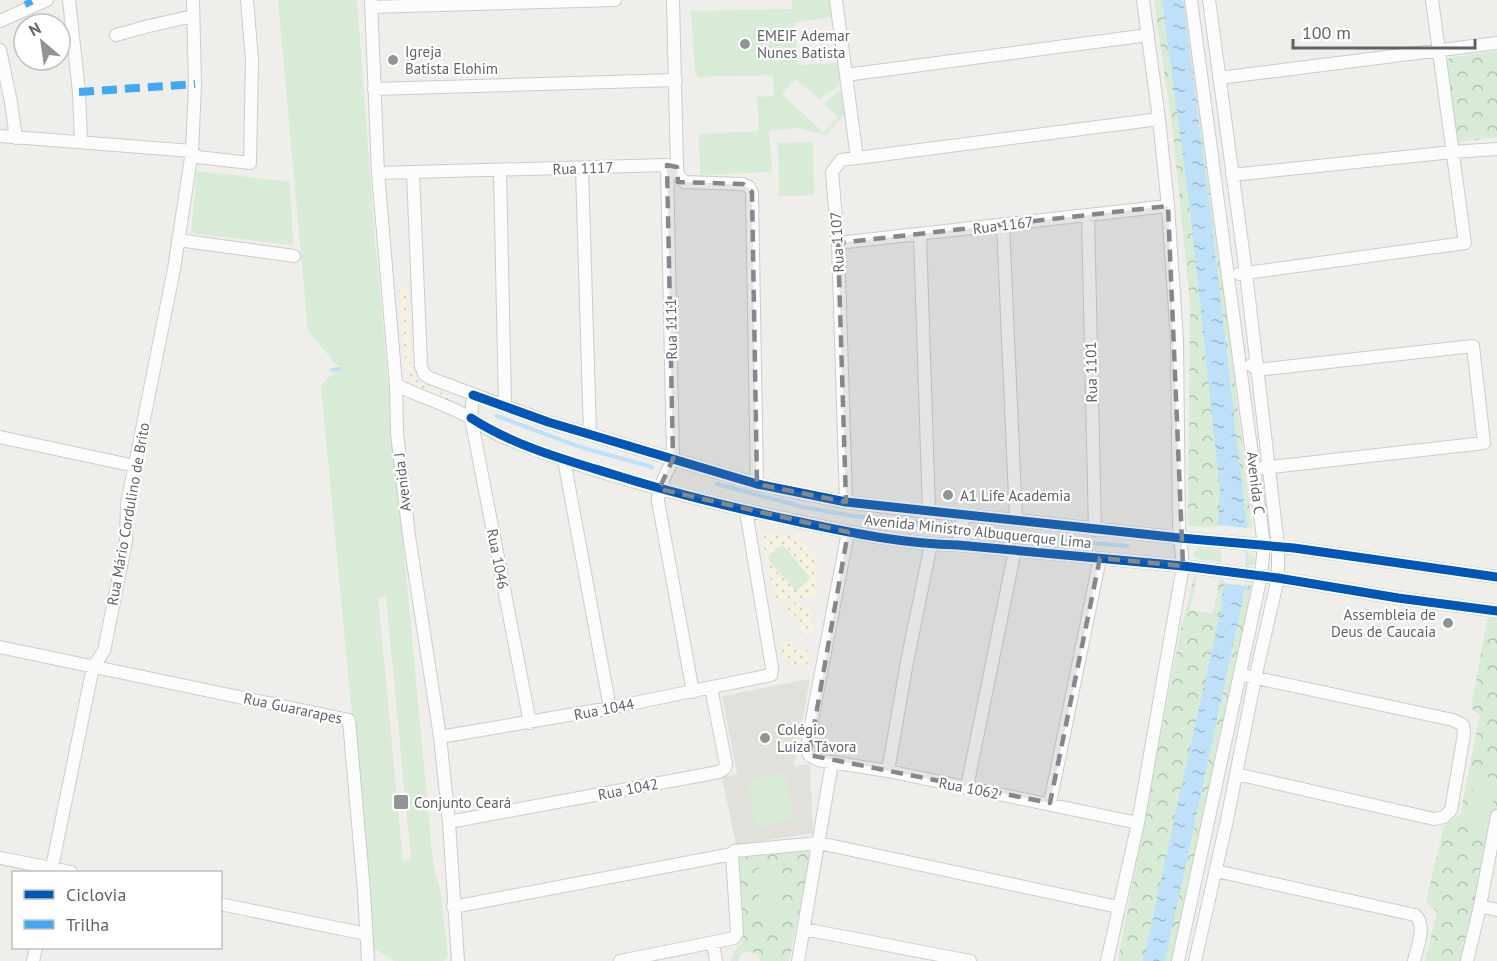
<svg xmlns="http://www.w3.org/2000/svg" width="1497" height="961" viewBox="0 0 1497 961" font-family="'PT Sans',sans-serif">
	<style>
		.education { fill: #e2e0da }
		.green { fill: #d8ebd6; fill-rule: evenodd }
		.sand { fill: url(#sand-dots); fill-rule: evenodd }
		.park { fill: url(#park-crowns); fill-rule: evenodd }
		.water { fill: url(#water-ripples) }
		.pier { fill: #efeeea }
		.lines { fill: none; stroke-linecap: round; stroke-linejoin: round }
		.stream { stroke: #bfe0f9; stroke-width: 4 }
		.minor-casing { stroke: #cbcccc; stroke-width: 14 }
		.minor { stroke: #fdfcfc; stroke-width: 12 }
		.tram { stroke: #e4e4e4; stroke-width: 1.5 }
		.rail { stroke: #e4e4e4; stroke-width: 4; stroke-dasharray: 1.5 8; stroke-linecap: butt }
		.quiet { stroke: #3fa9f5; stroke-width: 8; stroke-dasharray: 15 8; stroke-linecap: butt }
		.cycleway-casing { stroke: #fff; stroke-width: 13 }
		.cycleway { stroke: #0057b8; stroke-width: 9 }
		.marked { fill: #84888a; fill-opacity: 0.2; stroke: #84888a; stroke-width: 4.5; stroke-dasharray: 12 8; stroke-linejoin: round }
		.poi-dot { fill: #919496; stroke: #fff; stroke-width: 2 }
		.labels { text-anchor: middle; dominant-baseline: central; stroke-width: 4.5; stroke-linejoin: round; paint-order: stroke }
		.poi-label { font-size: 15px; fill: #5f6368; stroke: #fff; text-anchor: start }
		.street-label { font-size: 15px; fill: #5f6368; stroke: #fff }
	</style>
	<defs>
		<pattern id="sand-dots" width="8" height="8" patternUnits="userSpaceOnUse" patternTransform="scale(1.5)"><rect width="8" height="8" fill="#f6f1e1"/><path d="M2 2h.1M6 6h.1" fill="none" stroke="#d5d1c4" stroke-width="1.8" stroke-linecap="round"/></pattern>
		<pattern id="park-crowns" width="20" height="18" patternUnits="userSpaceOnUse" patternTransform="scale(1.5)"><rect width="20" height="18" fill="#d8ebd6"/><path d="M2 6a3 3 0 1 1 6 0M12 15a3 3 0 1 1 6 0" fill="none" stroke="#b2c2b1"/></pattern>
		<pattern id="water-ripples" width="26" height="14" patternUnits="userSpaceOnUse" patternTransform="scale(1.5)"><rect width="26" height="14" fill="#bfe0f9"/><path d="M2 4q2-2 4 0t4 0M15 11q2-2 4 0t4 0" fill="none" stroke="#9eb9cd"/></pattern>
	</defs>
	<rect width="100%" height="100%" fill="#efeeea"/>
	<path class="education" d="M 810,679 L 794,766 L 810,764 L 813,833 L 736,845 L 722,777 L 737,774 L 722,696 Z"/>
	<path class="green" d="M 278,0 L 357,0 L 375,241 L 433,863 L 440,890 L 448,956 L 443,961 L 394,961 L 374,948 L 321,386 L 328,378 L 340,370 L 339,366 L 333,362 L 331,358 L 308,331 ZM 386,597 L 411,859 L 403,860 L 378,598 Z
		M 792,0 L 830,0 L 832,17 L 794,23 L 798,65 L 839,63 L 842,83 L 819,99 L 795,79 L 782,94 L 823,132 L 838,117 L 824,104 L 842,89 L 845,114 L 826,135 L 797,128 L 769,131 L 772,172 L 700,175 L 699,134 L 759,131 L 757,97 L 774,96 L 773,75 L 698,77 L 695,70 L 691,11 L 792,9 Z
		M 813,142 L 814,195 L 779,196 L 778,143 Z
		M 197,171 L 290,182 L 293,245 L 191,233 Z
		M 782,544 L 811,579 L 796,592 L 766,557 Z
		M 1199,548 L 1251,553 L 1256,559 L 1254,565 L 1247,566 L 1198,559 L 1193,554 Z
		M 785,773 L 794,819 L 756,828 L 748,781 Z
		M 1476,775 L 1497,779 L 1488,828 L 1467,824 Z
		M 779,867 L 784,917 L 761,920 L 756,869 Z"/>
	<path class="sand" d="M 399,288 L 407,288 L 411,368 C 418,388 432,389 450,396 L 450,401 C 430,396 414,387 406,368 Z
		M 761,532 L 797,537 L 817,559 L 818,595 L 775,602 ZM 782,544 L 811,578 L 796,591 L 767,558 Z
		M 800,602 L 804,608 L 812,608 L 813,632 L 802,634 L 798,617 L 788,612 L 787,604 Z
		M 793,641 L 794,650 L 807,649 L 809,663 L 792,666 L 790,658 L 784,659 L 780,643 Z"/>
	<path class="park" d="M 1154,0 L 1195,0 L 1225,301 L 1252,527 L 1188,526 L 1190,302 L 1173,134 Z
		M 1497,51 L 1497,137 L 1459,142 L 1455,139 L 1447,62 L 1449,58 Z
		M 1198,574 L 1253,586 L 1173,961 L 1118,961 L 1180,633 L 1194,577 ZM 1197,575 L 1220,579 L 1213,614 L 1190,610 Z
		M 1488,616 L 1497,617 L 1497,779 L 1476,776 L 1467,824 L 1488,828 L 1497,780 L 1497,809 L 1464,961 L 1425,961 L 1437,912 L 1426,902 L 1444,826 L 1460,815 L 1480,715 L 1471,708 Z
		M 808,850 L 810,857 L 789,961 L 760,961 L 758,955 L 750,951 L 741,954 L 738,961 L 731,961 L 734,951 L 741,945 L 742,936 L 735,858 L 739,855 ZM 779,867 L 784,917 L 761,919 L 756,869 Z"/>
	<path class="water" d="M 1162,0 L 1183,0 L 1210,209 L 1247,528 L 1247,580 L 1165,961 L 1143,961 L 1221,609 L 1224,583 L 1218,525 L 1220,492 L 1190,209 Z"/>
	<path class="pier" d="M 1218,525 L 1247,528 L 1245,586 L 1224,583 Z"/>
	<g class="lines">
		<path class="stream" d="M 332,370 L 339,369
			M 497,416 L 580,447 L 652,467
			M 717,484 L 803,507 L 853,516 L 941,525
			M 990,531 L 1054,540 L 1127,546"/>
		<g class="minor-casing">
			<path id="minor" d="M 69,0 L 79,92 L 81,142
				M 371,0 L 378,173 L 396,385 L 397,433 L 409,536 L 440,737 L 449,822 L 458,961
				M 673,0 L 677,167
				M 836,0 L 857,158 L 841,160 L 832,172 L 838,243 L 846,502
				M 371,7 L 615,0
				M 0,21 L 47,0
				M 116,35 L 149,26 L 193,16
				M 0,50 L 11,102 L 16,138
				M 846,75 L 1148,35
				M 1219,78 L 1497,43
				M 374,89 L 676,80
				M 0,136 L 192,151 L 197,157 L 250,163 L 252,60 L 247,0
				M 857,158 L 1159,119
				M 667,165 L 673,459 L 659,489 L 658,501 L 693,692
				M 582,168 L 590,434
				M 500,170 L 505,406
				M 378,173 L 667,165 L 677,167 L 678,175 L 684,182 L 743,184 L 749,187 L 752,192 L 757,484
				M 413,173 L 421,366 L 424,374 L 430,378 L 548,422 L 757,484 L 799,493 L 846,502 L 929,512 L 1016,520 L 1180,538 L 1294,548 L 1497,577
				M 1232,175 L 1452,152 L 1497,149
				M 1088,215 L 1095,530
				M 1003,224 L 1016,520
				M 920,235 L 929,512
				M 178,240 L 294,256
				M 838,243 L 1168,206
				M 1239,274 L 1465,243 L 1432,0
				M 1251,365 L 1257,370 L 1473,346 L 1484,443 L 1262,468
				M 396,385 C 421,397 448,405 471,418 C 482,424 491,432 503,437 C 594,474 691,499 787,519 C 843,531 900,544 958,545 L 1183,566 L 1278,578 L 1398,598 L 1497,611
				M 473,395 L 471,418 L 530,723
				M 0,437 L 135,466
				M 564,460 L 610,708
				M 848,532 L 807,746 L 809,755 L 818,760 L 888,771 L 1138,823
				M 958,545 L 964,515
				M 0,647 L 349,720 L 364,892 L 368,961
				M 440,737 L 610,708 L 771,675 L 772,668 L 746,511
				M 888,771 L 907,662 L 931,544
				M 1236,774 L 1434,819 L 1444,817 L 1451,810 L 1464,734 L 1463,725 L 1453,720 L 1247,676
				M 967,787 L 1015,550
				M 1050,803 L 1100,558
				M 449,822 L 719,772 L 725,768 L 726,764 L 711,688
				M 0,858 L 71,872
				M 1216,871 L 1415,915 C 1427,925 1417,947 1414,961
				M 51,872 L 93,667 L 104,651 L 126,541 L 127,504 L 174,269 L 192,151 L 195,84 L 193,0
				M 220,904 L 366,934
				M 1480,906 L 1497,910
				M 453,907 L 732,854 L 734,851 L 819,843 L 1118,907
				M 804,929 L 970,961
				M 713,943 L 716,961
				M 33,961 L 36,948
				M 620,961 L 734,938 L 737,933 L 732,854
				M 798,961 L 832,763
				M 1107,961 L 1138,823 L 1183,566 L 1179,527 L 1177,341 L 1168,206 L 1159,119 L 1143,0
				M 1178,961 L 1261,576 L 1264,545 L 1191,0
				M 1195,961 L 1227,820 L 1255,678 L 1278,578 L 1278,546 L 1246,273 L 1209,0
				M 1467,961 L 1480,906 L 1497,816"/>
		</g>
		<use href="#minor" class="minor"/>
		<path class="tram" d="M 354,366 L 408,961"/>
		<path class="rail" d="M 318,0 L 354,366
			M 327,0 L 345,182 L 372,403 L 424,961"/>
		<path class="quiet" d="M 27,0 L 30,6
			M 79,92 L 195,84"/>
		<g class="cycleway-casing">
			<path id="cycleway" d="M 473,395 L 548,422 L 757,484 L 846,502 L 1180,538 L 1294,548 L 1497,577
				M 471,418 C 514,446 566,460 615,475 C 676,494 738,509 800,522 C 852,533 905,544 958,545 L 1183,566 L 1278,578 L 1398,598 L 1497,611"/>
		</g>
		<use href="#cycleway" class="cycleway"/>
	</g>
	<path class="marked" d="M 667,165 L 677,167 L 678,182 L 743,184 L 752,192 L 757,484 L 846,502 L 838,243 L 1168,206 L 1183,566 L 1100,558 L 1050,803 L 809,755 L 848,532 L 659,489 L 673,459 Z"/>
	<g class="poi-dot">
		<circle cx="745" cy="44" r="6"/>
		<circle cx="393" cy="60" r="6"/>
		<circle cx="948" cy="495" r="6"/>
		<circle cx="1448" cy="623" r="6"/>
		<circle cx="765" cy="738" r="6"/>
		<rect x="393" y="794" width="16" height="16" rx="3"/>
	</g>
	<g class="labels">
		<g class="poi-label">
			<text x="757" y="35">EMEIF Ademar<tspan x="757" dy="17">Nunes Batista</tspan></text>
			<text x="405" y="51">Igreja<tspan x="405" dy="17">Batista Elohim</tspan></text>
			<text x="960" y="495">A1 Life Academia</text>
			<text x="1436" y="614" text-anchor="end">Assembleia de<tspan x="1436" dy="17">Deus de Caucaia</tspan></text>
			<text x="777" y="729">Colégio<tspan x="777" dy="17">Luíza Távora</tspan></text>
			<text x="414" y="802">Conjunto Ceará</text>
		</g>
		<g class="street-label">
			<text transform="translate(583 168) rotate(-2)">Rua 1117</text>
			<text transform="translate(1003 225) rotate(-7)">Rua 1167</text>
			<text transform="translate(837 242) rotate(-93)">Rua 1107</text>
			<text transform="translate(671 329) rotate(-91)">Rua 1111</text>
			<text transform="translate(1091 372) rotate(-91)">Rua 1101</text>
			<text transform="translate(402 482) rotate(-97)">Avenida J</text>
			<text transform="translate(1256 483) rotate(83)">Avenida C</text>
			<text transform="translate(128 514) rotate(-80)">Rua Mário Cordulino de Brito</text>
			<text transform="translate(978 531) rotate(6)">Avenida Ministro Albuquerque Lima</text>
			<text transform="translate(498 559) rotate(79)">Rua 1046</text>
			<text transform="translate(293 708) rotate(12)">Rua Guararapes</text>
			<text transform="translate(604 709) rotate(-11)">Rua 1044</text>
			<text transform="translate(969 788) rotate(11)">Rua 1062</text>
			<text transform="translate(628 789) rotate(-11)">Rua 1042</text>
		</g>
	</g>
	<rect x="12" y="871" width="210" height="78" fill="#ffffff" stroke="#bfc1c3" stroke-width="1.5"/>
	<rect x="24" y="890" width="30" height="9" fill="#0057b8" stroke="#bfc1c3" stroke-width="1.5"/>
	<text x="66" y="901" font-size="18" fill="#5f6368">Ciclovia</text>
	<rect x="24" y="920" width="30" height="9" fill="#3fa9f5" stroke="#bfc1c3" stroke-width="1.5"/>
	<text x="66" y="931" font-size="18" fill="#5f6368">Trilha</text>
	<g transform="translate(42 42) rotate(331)"><circle r="28" fill="#ffffff" stroke="#bfc1c3" stroke-width="1.5"/>
	<path d="M0-4.5L10 22L0 15L-10 22Z" fill="#919496"/>
	<text y="-9" font-size="16" font-weight="bold" text-anchor="middle" fill="#5f6368">N</text>
	</g>
	<path d="M1293 39v9h182v-9" fill="none" stroke="#5f6368" stroke-width="3"/>
	<text x="1302" y="39" font-size="18" fill="#5f6368" stroke="#ffffff" stroke-width="4.5" paint-order="stroke">100 m</text>
</svg>
